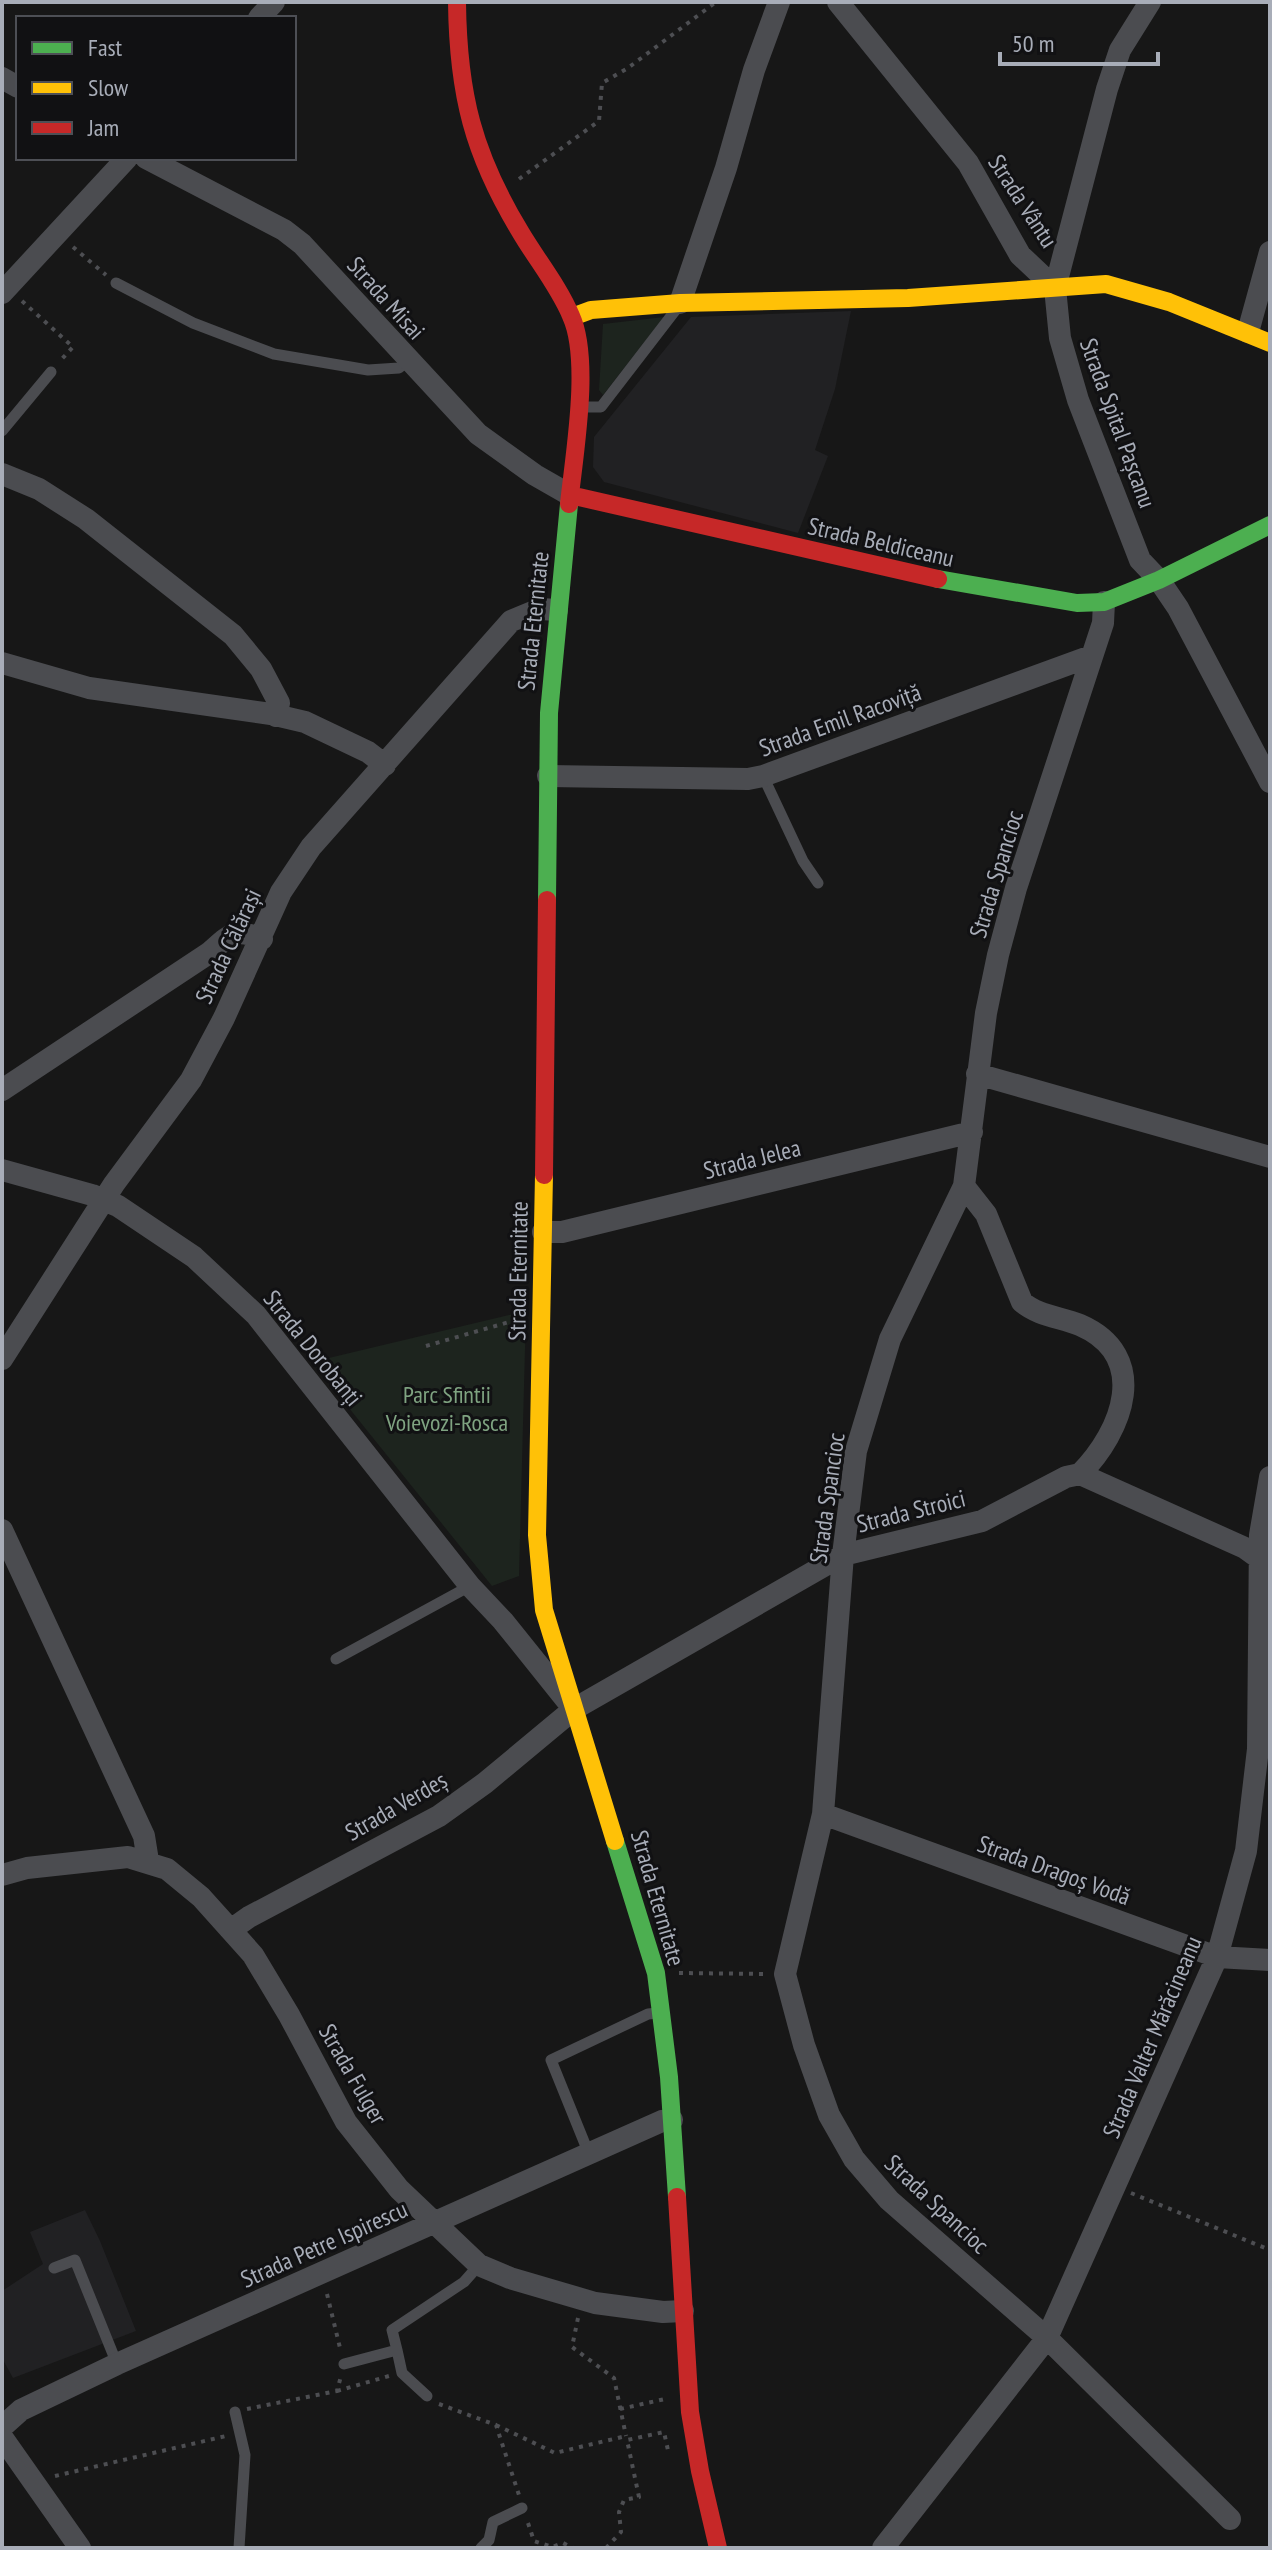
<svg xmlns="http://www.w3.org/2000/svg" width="1272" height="2550" viewBox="0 0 1272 2550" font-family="'PT Sans Narrow',sans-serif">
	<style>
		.built { fill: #212123 }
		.green { fill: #1d241e }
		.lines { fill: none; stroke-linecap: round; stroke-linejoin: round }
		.path { stroke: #4d4e52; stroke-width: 4; stroke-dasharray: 4 6; stroke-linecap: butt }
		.lane { stroke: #4b4c50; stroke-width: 11 }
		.street { stroke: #4b4c50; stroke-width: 22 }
		.fast { stroke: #4caf50; stroke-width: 18 }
		.slow { stroke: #ffc107; stroke-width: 18 }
		.jam { stroke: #c62828; stroke-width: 18 }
		.labels { text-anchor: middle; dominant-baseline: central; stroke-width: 6; stroke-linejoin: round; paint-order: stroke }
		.street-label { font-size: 24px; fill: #a8adb8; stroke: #111113 }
		.park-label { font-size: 24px; fill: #7fa381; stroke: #111113 }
	</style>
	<rect width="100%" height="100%" fill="#171717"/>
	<path class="built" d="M 851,311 L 835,389 L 815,450 L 828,456 L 798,533 L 604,482 L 593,467 L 594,437 L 691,317 Z
		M 85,2210 L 100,2241 L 136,2331 L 13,2378 L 2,2358 L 2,2291 L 43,2264 L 30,2232 Z"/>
	<path class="green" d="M 664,317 L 603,395 L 599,390 L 603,324 Z
		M 526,1311 L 519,1576 L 492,1586 L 312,1362 Z"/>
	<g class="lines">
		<path class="path" d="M 519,179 L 599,121 L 602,83 L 628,68 L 716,2
			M 73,247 L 106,275
			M 22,301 L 73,347 L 60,361
			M 426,1346 L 516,1320
			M 679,1973 L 766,1974
			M 1131,2193 L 1270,2250
			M 327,2294 L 341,2352
			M 578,2318 L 572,2347 L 614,2378 L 626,2436
			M 337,2391 L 389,2376
			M 439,2404 L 496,2425 L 519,2495
			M 247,2409 L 337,2391 L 341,2376
			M 620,2409 L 665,2399
			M 496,2425 L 555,2453 L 626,2436
			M 55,2476 L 226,2436
			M 528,2523 L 534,2541 L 552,2547 L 563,2543 L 573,2548
			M 606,2548 L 621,2532 L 619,2512 L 624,2500 L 639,2497 L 627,2440 L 664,2432 L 669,2455"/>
		<path class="lane" d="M 116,283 L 193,323 L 274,354 L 368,370 L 399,368 L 408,361
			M 580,407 L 601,407 L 678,307
			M 2,431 L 51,372
			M 763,776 L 803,861 L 818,883
			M 336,1659 L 470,1586
			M 589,2154 L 551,2060 L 648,2014 L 658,2013
			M 54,2268 L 75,2260 L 117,2364
			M 397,2350 L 402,2373 L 427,2396
			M 344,2364 L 397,2350 L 392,2330 L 464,2282 L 479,2265
			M 235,2412 L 245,2455 L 239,2548
			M 481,2548 L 489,2540 L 493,2522 L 522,2508"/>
		<path class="street" d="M 838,2 L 968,163 L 1020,255 L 1055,288
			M 1150,2 L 1120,50 L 1107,89 L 1055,288 L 1060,338 L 1078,400 L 1140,560 L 1159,580 L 1178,608 L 1270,782
			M 259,18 L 274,2
			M 2,78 L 18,87
			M 146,158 L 284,230 L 302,244 L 478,434 L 535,475 L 570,495
			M 2,293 L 127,158
			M 680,303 L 726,168 L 754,70 L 779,2
			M 1248,332 L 1270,252
			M 2,474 L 39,489 L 86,519 L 233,635 L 261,669 L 279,703 L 276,716
			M 1104,602 L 1103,623 L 1016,888 L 998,955 L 986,1013 L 964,1186 L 890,1339 L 856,1451 L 843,1555 L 823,1814 L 785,1974 L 804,2045 L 829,2115 L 854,2159 L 889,2200 L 1047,2338 L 1230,2519
			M 2,663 L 89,688 L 271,714 L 305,722 L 368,752 L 385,765
			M 548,776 L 748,779 L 763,776 L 1091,656
			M 977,1074 L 1270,1157
			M 2,1090 L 209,953 C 230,935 234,927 262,939
			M 2,1170 L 92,1195 L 118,1206 L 194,1257 L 256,1315 L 470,1586 L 503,1621 L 568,1702
			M 964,1186 L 986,1214 L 1022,1302 C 1038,1316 1061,1317 1080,1325 C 1151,1356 1123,1431 1080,1474
			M 543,1232 L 562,1232 L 972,1132
			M 2,1359 L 114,1184 L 191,1080 L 224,1018 L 281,892 L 311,847 L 511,621 L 540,609 L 557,610
			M 2,1530 L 144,1836 L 148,1861
			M 823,1814 L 1217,1957 L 1270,1960
			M 2,1875 L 27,1868 L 128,1857 L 167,1869 L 201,1897 L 253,1955 L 289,2015 L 346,2122 L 399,2189 L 479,2265 L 510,2278 L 595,2303 L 663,2312 L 683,2311
			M 232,1929 L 249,1917 L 439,1816 L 485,1783 L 574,1709 L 843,1555 L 982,1521 L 1066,1477 L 1080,1474 L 1245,1548 L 1270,1566
			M 2,2427 L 21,2410 L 117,2364 L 662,2121 L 672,2120
			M 2,2437 L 80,2548
			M 883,2548 L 1047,2338 L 1217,1957 L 1246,1851 L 1258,1749 L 1260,1535 L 1270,1477"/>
		<path class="fast" d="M 938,579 L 1077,603 L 1104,602 L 1159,580 L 1270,525
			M 547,900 L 549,713 L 569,504
			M 615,1841 L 656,1973 L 669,2077 L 677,2197"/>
		<path class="slow" d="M 572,317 L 591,310 L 680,303 L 908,298 L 1106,284 L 1169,302 L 1270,343
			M 544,1175 L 537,1535 L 544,1610 L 615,1841"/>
		<path class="jam" d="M 457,2 C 458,94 473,154 521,233 C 537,260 559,287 571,316 C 591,360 574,455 569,504
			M 570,495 L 938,579
			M 544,1175 L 547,900
			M 677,2197 L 690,2412 L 700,2471 L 718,2548"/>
	</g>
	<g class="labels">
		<g class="street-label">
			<text transform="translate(1023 201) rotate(57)">Strada Vântu</text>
			<text transform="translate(386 298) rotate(48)">Strada Misai</text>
			<text transform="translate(1118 423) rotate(70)">Strada Spital Pașcanu</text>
			<text transform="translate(881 542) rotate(13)">Strada Beldiceanu</text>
			<text transform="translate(533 621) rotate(-84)">Strada Eternitate</text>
			<text transform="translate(840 720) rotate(-20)">Strada Emil Racoviță</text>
			<text transform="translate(996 874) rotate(-73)">Strada Spancioc</text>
			<text transform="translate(228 946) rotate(-65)">Strada Călărași</text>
			<text transform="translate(752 1159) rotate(-14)">Strada Jelea</text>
			<text transform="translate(518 1271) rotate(-89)">Strada Eternitate</text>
			<text transform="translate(313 1348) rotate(51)">Strada Dorobanți</text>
			<text transform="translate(827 1498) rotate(-82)">Strada Spancioc</text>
			<text transform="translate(911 1511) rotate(-14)">Strada Stroici</text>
			<text transform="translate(396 1806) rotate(-30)">Strada Verdeș</text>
			<text transform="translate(1054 1870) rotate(20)">Strada Dragoș Vodă</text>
			<text transform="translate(658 1898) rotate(74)">Strada Eternitate</text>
			<text transform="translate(1152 2037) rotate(-67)">Strada Valter Mărăcineanu</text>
			<text transform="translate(353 2074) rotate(60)">Strada Fulger</text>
			<text transform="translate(937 2204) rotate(43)">Strada Spancioc</text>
			<text transform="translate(324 2244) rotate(-24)">Strada Petre Ispirescu</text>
		</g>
		<g class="park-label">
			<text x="447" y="1394">Parc Sfintii<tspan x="447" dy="28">Voievozi-Rosca</tspan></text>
		</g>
	</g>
	<rect width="1272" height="2550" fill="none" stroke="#a8adb8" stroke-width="8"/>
	<rect x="16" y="16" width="280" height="144" fill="#111113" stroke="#4d4f55" stroke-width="2"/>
	<rect x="32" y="42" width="40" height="12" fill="#4caf50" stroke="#4d4f55" stroke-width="2"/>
	<text x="88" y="56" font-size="24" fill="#a8adb8">Fast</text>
	<rect x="32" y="82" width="40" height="12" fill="#ffc107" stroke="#4d4f55" stroke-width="2"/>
	<text x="88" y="96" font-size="24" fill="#a8adb8">Slow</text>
	<rect x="32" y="122" width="40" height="12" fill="#c62828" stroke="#4d4f55" stroke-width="2"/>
	<text x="88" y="136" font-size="24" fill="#a8adb8">Jam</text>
	<path d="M1000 52v12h158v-12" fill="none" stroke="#a8adb8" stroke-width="4"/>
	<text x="1012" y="52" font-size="24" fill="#a8adb8" stroke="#111113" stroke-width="6" paint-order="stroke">50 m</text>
</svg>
